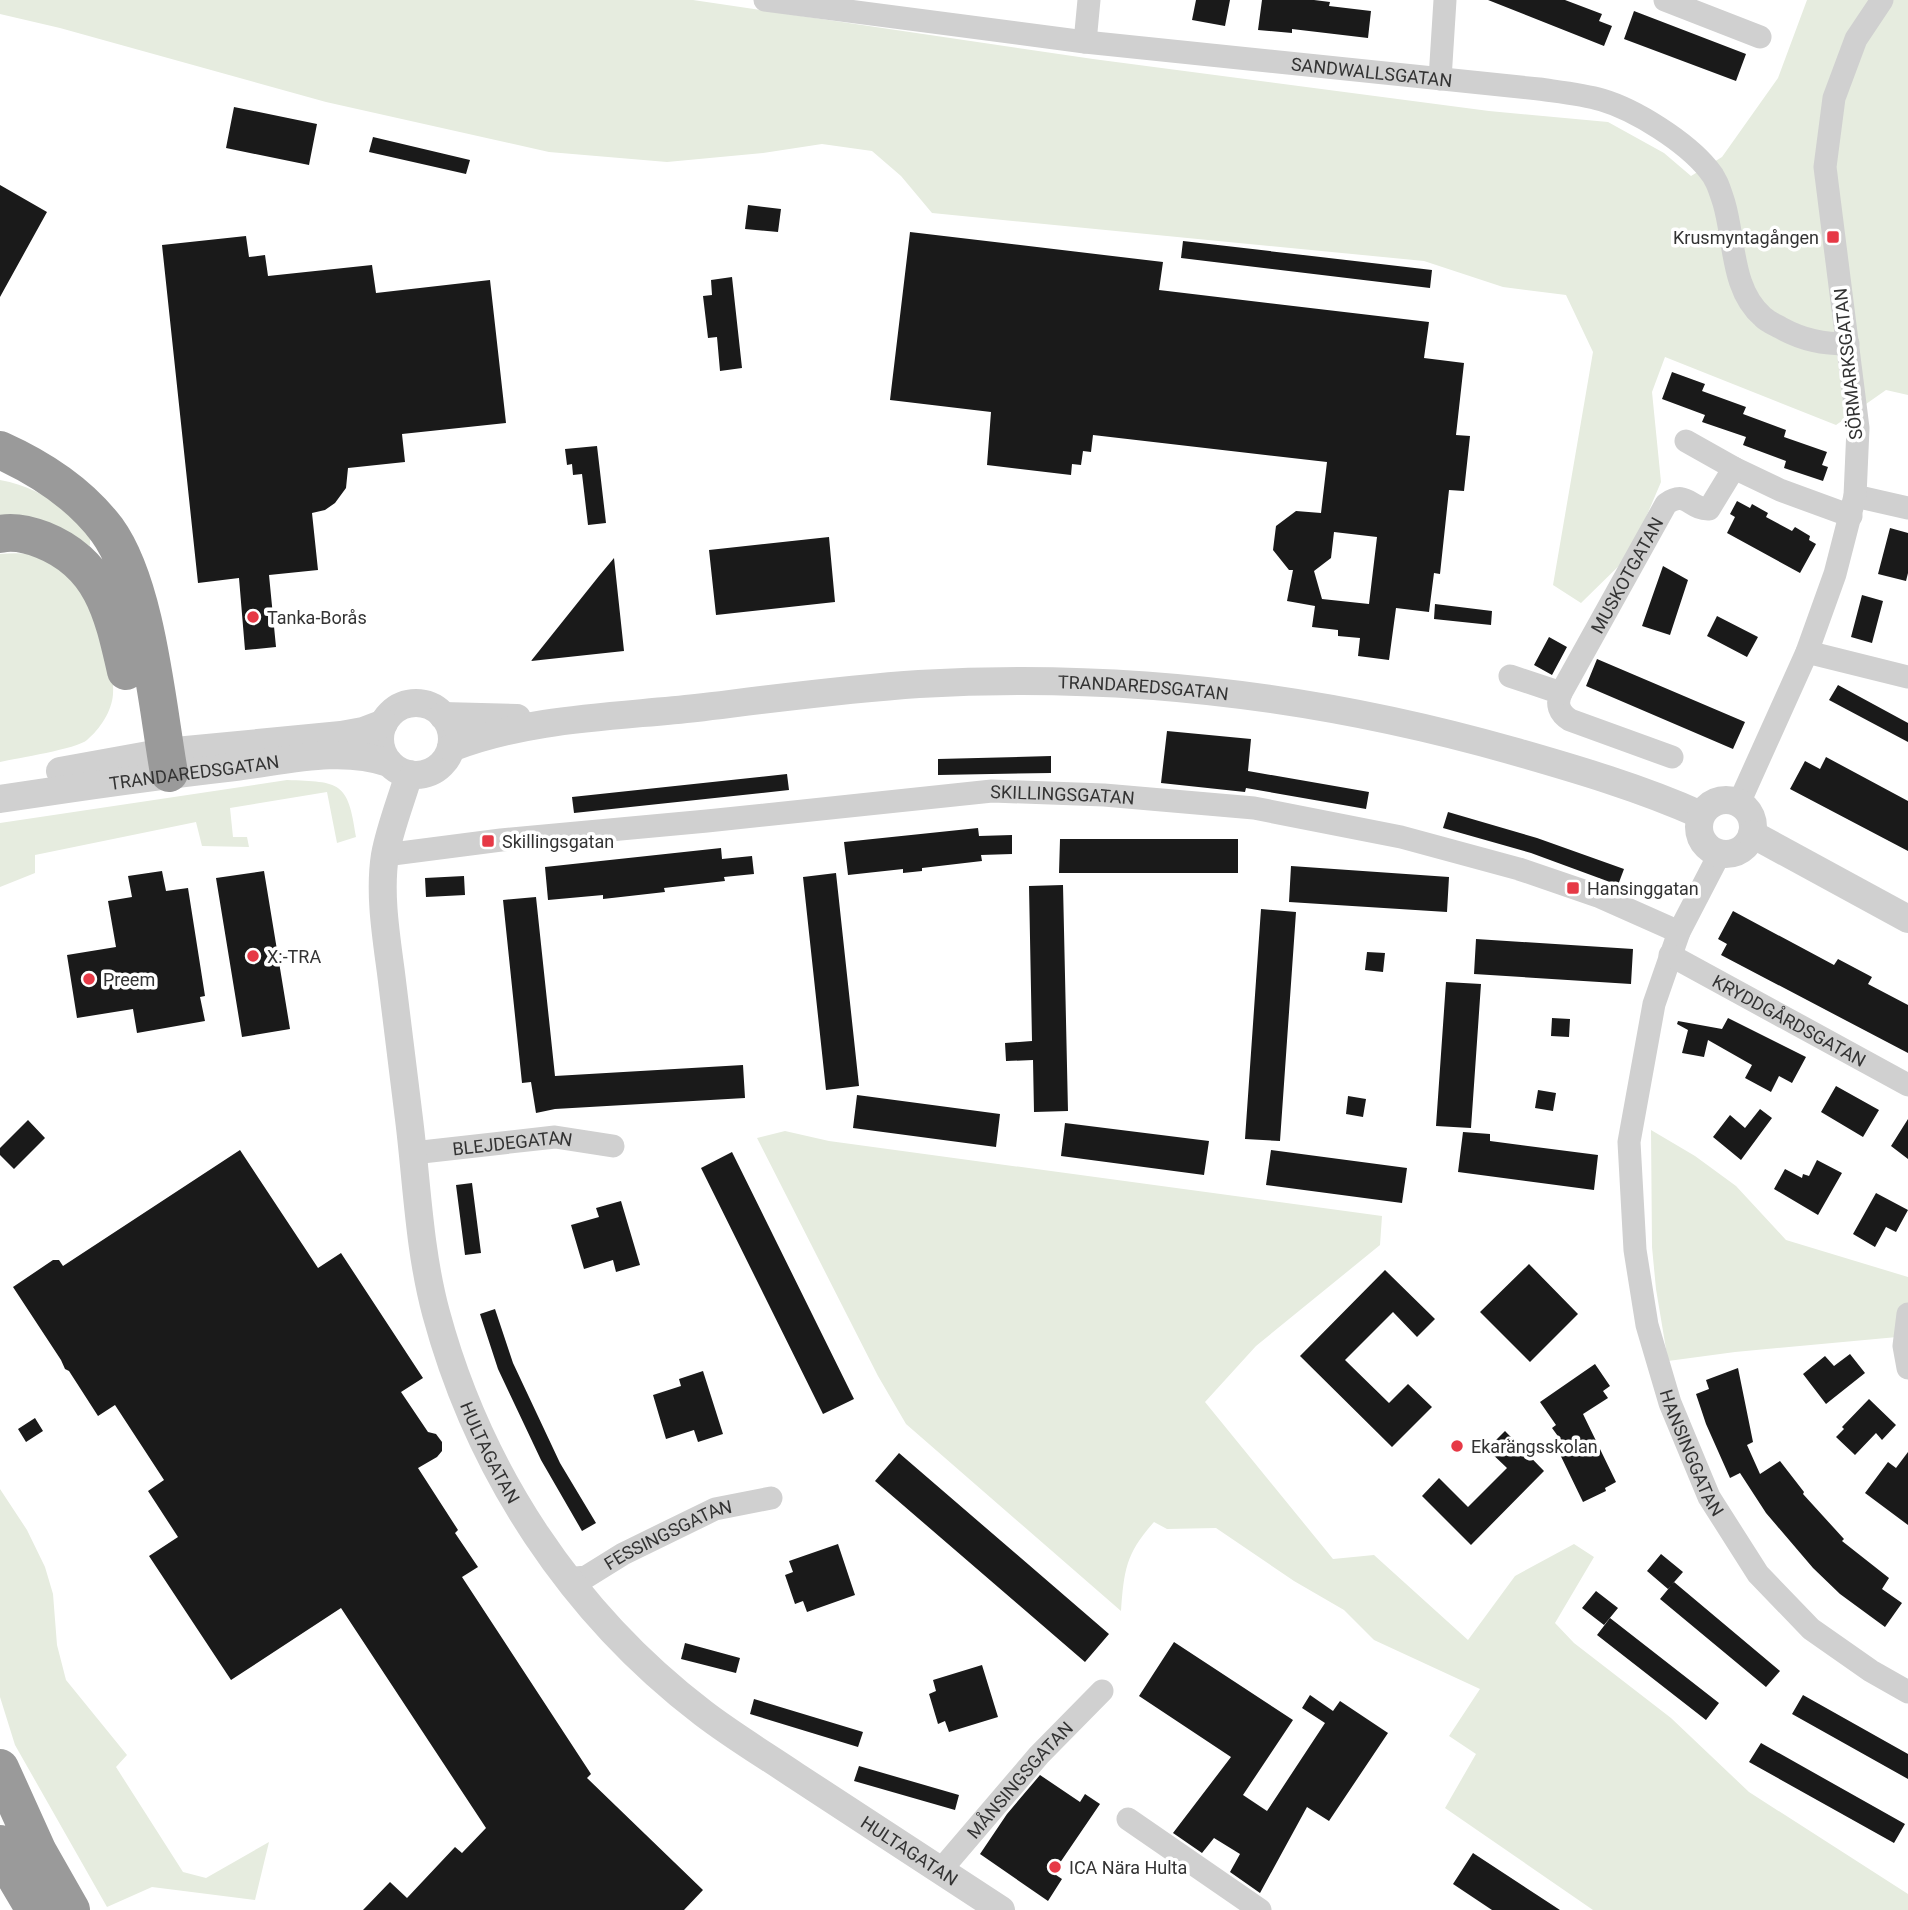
<svg xmlns="http://www.w3.org/2000/svg" width="1908" height="1910" viewBox="0 0 1908 1910" font-family="Roboto,sans-serif">
	<style>
		.green { fill: #e6ecdf }
		.building { fill: #1a1a1a; fill-rule: evenodd }
		.lines { fill: none; stroke-linecap: round; stroke-linejoin: round }
		.minor { stroke: #d0d0d0; stroke-width: 23 }
		.tertiary { stroke: #d0d0d0; stroke-width: 28 }
		.motorway { stroke: #9a9a9a; stroke-width: 38 }
		.poi-dot { fill: #e63946; stroke: #fff; stroke-width: 2.5 }
		.labels { text-anchor: middle; dominant-baseline: central; stroke-width: 7; stroke-linejoin: round; paint-order: stroke }
		.street-label { font-size: 18px; fill: #333; stroke: #fff }
		.poi-label { font-size: 18px; fill: #333; stroke: #fff; text-anchor: start }
	</style>
	<rect width="100%" height="100%" fill="#fff"/>
	<path class="green" d="M 0,0 L 693,0 L 1093,59 L 1489,111 L 1608,122 L 1664,153 L 1691,176 L 1722,157 L 1778,78 L 1807,0 L 1908,0 L 1908,395 L 1886,390 L 1836,425 L 1665,357 L 1652,392 L 1661,482 L 1630,555 L 1581,603 L 1553,585 L 1593,352 L 1566,295 L 1503,287 L 1424,261 L 932,213 L 901,176 L 872,151 L 822,144 L 763,153 L 667,162 L 549,152 L 326,102 L 60,28 L 0,14 Z
		M 0,480 C 39,487 62,506 90,533 L 90,546 L 72,538 L 0,517 Z
		M 0,554 C 21,552 49,553 67,567 C 96,592 115,657 113,694 C 112,711 100,729 87,740 C 77,749 17,758 0,762 Z
		M 287,780 C 340,782 348,781 356,837 L 337,843 L 327,792 L 230,808 L 233,837 L 247,837 L 249,847 L 202,846 L 196,822 L 35,855 L 35,873 L 0,887 L 0,823 Z
		M 1651,1130 L 1695,1156 L 1736,1186 L 1786,1240 L 1908,1277 L 1908,1336 L 1735,1352 L 1668,1361 L 1656,1289 L 1652,1247 Z
		M 785,1131 L 829,1141 L 1382,1216 L 1380,1245 L 1256,1346 L 1205,1402 L 1333,1559 L 1374,1555 L 1468,1640 L 1515,1576 L 1574,1544 L 1594,1557 L 1555,1623 L 1574,1643 L 1671,1718 L 1749,1792 L 1908,1894 L 1908,1910 L 1593,1910 L 1445,1808 L 1476,1754 L 1449,1736 L 1480,1689 L 1374,1640 L 1344,1610 L 1294,1581 L 1216,1528 L 1167,1529 L 1154,1522 C 1126,1553 1124,1570 1121,1611 L 906,1424 L 878,1376 L 757,1138 Z
		M 0,1489 L 27,1530 L 45,1567 L 53,1594 L 57,1645 L 66,1680 L 127,1755 L 116,1767 L 183,1872 L 206,1878 L 269,1842 L 255,1900 L 152,1887 L 107,1907 L 15,1745 L 0,1697 Z"/>
	<path class="building" d="M 1196,0 L 1230,0 L 1225,26 L 1192,20 Z
		M 1262,0 L 1314,0 L 1330,2 L 1329,6 L 1371,11 L 1368,38 L 1292,29 L 1292,33 L 1258,30 Z
		M 1488,0 L 1565,0 L 1602,14 L 1599,21 L 1612,26 L 1604,46 Z
		M 1634,11 L 1746,54 L 1736,81 L 1624,39 Z
		M 234,107 L 317,124 L 309,165 L 226,148 Z
		M 373,137 L 470,160 L 466,174 L 369,152 Z
		M 0,185 L 47,212 L 0,297 Z
		M 748,205 L 781,209 L 778,232 L 745,229 Z
		M 910,232 L 1163,262 L 1159,290 L 1429,322 L 1424,358 L 1464,363 L 1456,435 L 1470,436 L 1464,491 L 1449,490 L 1440,574 L 1434,573 L 1429,612 L 1396,608 L 1389,660 L 1358,656 L 1360,638 L 1338,636 L 1338,630 L 1312,627 L 1315,606 L 1287,601 L 1293,570 L 1289,570 L 1273,550 L 1276,526 L 1296,511 L 1321,513 L 1327,462 L 1093,435 L 1091,452 L 1083,451 L 1081,465 L 1072,464 L 1071,475 L 987,465 L 991,412 L 890,400 ZM 1334,532 L 1377,537 L 1369,604 L 1322,599 L 1314,571 L 1331,558 Z
		M 246,236 L 249,257 L 265,255 L 268,276 L 372,265 L 376,293 L 490,280 L 506,423 L 402,434 L 405,462 L 348,468 L 346,488 L 335,503 L 325,510 L 312,513 L 318,570 L 269,575 L 276,647 L 245,650 L 239,578 L 198,583 L 162,245 Z
		M 1183,241 L 1432,270 L 1430,288 L 1181,258 Z
		M 732,277 L 742,368 L 720,371 L 717,337 L 708,338 L 703,296 L 712,295 L 711,280 Z
		M 1672,372 L 1705,384 L 1702,391 L 1746,407 L 1743,414 L 1786,430 L 1784,437 L 1827,452 L 1822,465 L 1828,467 L 1823,481 L 1784,468 L 1786,461 L 1743,445 L 1746,437 L 1702,422 L 1705,415 L 1662,399 Z
		M 597,446 L 606,523 L 588,525 L 582,474 L 573,475 L 572,464 L 567,465 L 565,449 Z
		M 1737,501 L 1750,508 L 1752,504 L 1768,513 L 1766,517 L 1792,531 L 1795,527 L 1810,536 L 1809,540 L 1816,544 L 1800,573 L 1727,533 L 1735,517 L 1730,514 Z
		M 1890,528 L 1908,533 L 1908,573 L 1906,581 L 1878,574 Z
		M 829,537 L 835,602 L 716,615 L 709,550 Z
		M 614,558 L 624,651 L 531,661 L 599,576 Z
		M 1663,566 L 1688,580 L 1670,635 L 1642,626 Z
		M 1862,595 L 1883,601 L 1872,643 L 1851,637 Z
		M 1435,604 L 1492,611 L 1491,625 L 1434,619 Z
		M 1717,616 L 1758,637 L 1747,657 L 1707,636 Z
		M 1549,637 L 1567,647 L 1552,675 L 1534,665 Z
		M 1597,659 L 1745,722 L 1733,749 L 1586,686 Z
		M 1838,685 L 1908,723 L 1908,742 L 1829,700 Z
		M 1167,731 L 1251,739 L 1248,771 L 1369,792 L 1366,809 L 1246,788 L 1245,792 L 1161,783 Z
		M 1051,756 L 1051,773 L 938,775 L 938,759 Z
		M 1826,757 L 1908,801 L 1908,851 L 1790,789 L 1805,761 L 1820,769 Z
		M 787,774 L 789,790 L 574,813 L 572,797 Z
		M 1448,812 L 1537,838 L 1624,869 L 1618,885 L 1531,853 L 1443,828 Z
		M 978,828 L 979,836 L 1012,835 L 1012,854 L 981,855 L 982,861 L 922,868 L 922,871 L 903,873 L 903,869 L 848,875 L 844,842 Z
		M 1060,839 L 1238,839 L 1238,873 L 1059,873 Z
		M 721,848 L 722,859 L 752,856 L 754,874 L 724,877 L 725,881 L 664,888 L 665,892 L 603,899 L 603,895 L 548,900 L 545,867 Z
		M 1291,866 L 1449,877 L 1447,912 L 1289,902 Z
		M 162,871 L 166,891 L 188,888 L 205,996 L 200,997 L 205,1021 L 137,1033 L 133,1009 L 77,1018 L 67,955 L 116,947 L 108,901 L 132,897 L 128,876 Z
		M 264,871 L 290,1029 L 242,1037 L 216,878 Z
		M 836,873 L 859,1086 L 826,1090 L 803,877 Z
		M 464,876 L 465,895 L 426,897 L 425,878 Z
		M 1063,885 L 1068,1111 L 1034,1112 L 1033,1060 L 1006,1061 L 1005,1043 L 1032,1041 L 1029,886 Z
		M 536,897 L 555,1076 L 743,1065 L 745,1098 L 555,1109 L 536,1113 L 531,1082 L 522,1083 L 503,900 Z
		M 1261,909 L 1296,912 L 1280,1141 L 1245,1139 Z
		M 1733,911 L 1834,965 L 1838,959 L 1872,977 L 1868,984 L 1908,1005 L 1908,1053 L 1721,955 L 1727,944 L 1718,939 Z
		M 1476,939 L 1633,949 L 1631,984 L 1474,974 Z
		M 1367,952 L 1385,953 L 1383,972 L 1365,970 Z
		M 1446,982 L 1481,984 L 1471,1128 L 1436,1126 Z
		M 1552,1018 L 1570,1019 L 1569,1037 L 1551,1036 Z
		M 1728,1018 L 1806,1057 L 1792,1083 L 1779,1076 L 1771,1092 L 1745,1078 L 1752,1065 L 1708,1040 L 1704,1057 L 1682,1053 L 1688,1030 L 1677,1024 L 1678,1021 L 1722,1029 Z
		M 1836,1086 L 1879,1110 L 1863,1137 L 1821,1112 Z
		M 1538,1090 L 1556,1093 L 1553,1111 L 1535,1108 Z
		M 857,1095 L 1000,1114 L 996,1147 L 853,1128 Z
		M 1348,1096 L 1366,1099 L 1363,1117 L 1346,1114 Z
		M 1760,1109 L 1772,1118 L 1741,1160 L 1713,1137 L 1730,1115 L 1745,1128 Z
		M 1908,1119 L 1908,1159 L 1891,1146 Z
		M 28,1120 L 45,1138 L 14,1169 L 0,1155 L 0,1148 Z
		M 1065,1123 L 1209,1141 L 1204,1175 L 1061,1156 Z
		M 1463,1132 L 1490,1134 L 1490,1141 L 1598,1155 L 1594,1190 L 1458,1172 Z
		M 240,1150 L 318,1268 L 341,1253 L 423,1378 L 401,1392 L 428,1432 L 436,1434 L 442,1442 L 442,1451 L 437,1457 L 418,1468 L 458,1530 L 455,1533 L 478,1567 L 462,1577 L 591,1774 L 587,1778 L 703,1890 L 684,1910 L 363,1910 L 390,1882 L 407,1898 L 455,1847 L 462,1853 L 486,1828 L 341,1608 L 231,1680 L 149,1556 L 178,1537 L 148,1491 L 164,1480 L 115,1405 L 98,1416 L 69,1371 L 65,1369 L 61,1360 L 13,1287 L 53,1260 L 59,1260 L 63,1266 Z
		M 1271,1150 L 1407,1168 L 1402,1203 L 1266,1185 Z
		M 732,1152 L 854,1399 L 823,1414 L 701,1168 Z
		M 1817,1160 L 1842,1173 L 1818,1215 L 1774,1189 L 1785,1169 L 1802,1178 L 1803,1174 L 1809,1176 Z
		M 472,1183 L 481,1253 L 465,1255 L 456,1185 Z
		M 1876,1193 L 1908,1210 L 1896,1232 L 1886,1227 L 1875,1247 L 1853,1234 Z
		M 621,1201 L 640,1265 L 616,1272 L 613,1260 L 584,1269 L 571,1225 L 599,1217 L 596,1208 Z
		M 1529,1264 L 1578,1314 L 1530,1362 L 1480,1312 Z
		M 1385,1270 L 1435,1319 L 1417,1337 L 1393,1312 L 1345,1360 L 1389,1403 L 1408,1384 L 1432,1407 L 1392,1447 L 1300,1356 Z
		M 495,1309 L 513,1363 L 560,1463 L 596,1523 L 582,1531 L 541,1460 L 498,1369 L 480,1314 Z
		M 1850,1354 L 1865,1373 L 1826,1404 L 1803,1374 L 1825,1356 L 1834,1366 Z
		M 1595,1364 L 1610,1386 L 1603,1391 L 1608,1398 L 1583,1414 L 1616,1482 L 1605,1488 L 1606,1491 L 1583,1502 L 1554,1442 L 1560,1439 L 1552,1428 L 1556,1425 L 1540,1402 Z
		M 1738,1368 L 1753,1442 L 1747,1445 L 1760,1474 L 1780,1461 L 1804,1492 L 1803,1494 L 1844,1539 L 1842,1541 L 1889,1578 L 1882,1589 L 1902,1603 L 1885,1627 L 1840,1594 L 1813,1568 L 1766,1513 L 1740,1473 L 1730,1478 L 1706,1424 L 1696,1394 L 1709,1389 L 1706,1380 Z
		M 703,1371 L 723,1434 L 698,1442 L 694,1430 L 666,1439 L 653,1395 L 681,1386 L 679,1379 Z
		M 1869,1399 L 1896,1425 L 1882,1440 L 1876,1433 L 1855,1455 L 1836,1437 L 1844,1429 L 1842,1427 Z
		M 35,1418 L 43,1431 L 26,1442 L 18,1429 Z
		M 1505,1431 L 1544,1471 L 1471,1545 L 1422,1496 L 1439,1478 L 1468,1507 L 1507,1468 L 1487,1449 Z
		M 1908,1452 L 1908,1525 L 1865,1493 L 1888,1462 L 1896,1468 Z
		M 899,1453 L 1109,1634 L 1085,1662 L 875,1481 Z
		M 838,1544 L 855,1595 L 807,1612 L 803,1601 L 795,1604 L 785,1575 L 793,1572 L 789,1561 Z
		M 1661,1554 L 1683,1572 L 1668,1589 L 1647,1571 Z
		M 1674,1582 L 1780,1671 L 1766,1687 L 1660,1599 Z
		M 1596,1591 L 1618,1608 L 1604,1625 L 1582,1608 Z
		M 1610,1618 L 1719,1703 L 1706,1720 L 1597,1635 Z
		M 1174,1642 L 1293,1720 L 1243,1795 L 1267,1811 L 1325,1723 L 1302,1708 L 1310,1695 L 1333,1711 L 1340,1701 L 1388,1733 L 1329,1821 L 1307,1807 L 1260,1893 L 1230,1872 L 1240,1854 L 1214,1838 L 1202,1853 L 1173,1833 L 1231,1757 L 1139,1696 Z
		M 685,1643 L 740,1658 L 736,1673 L 681,1659 Z
		M 982,1665 L 998,1717 L 949,1732 L 945,1721 L 938,1724 L 929,1694 L 936,1691 L 933,1680 Z
		M 1803,1695 L 1908,1754 L 1908,1779 L 1792,1714 Z
		M 754,1699 L 863,1732 L 858,1747 L 750,1714 Z
		M 1761,1743 L 1905,1824 L 1894,1843 L 1749,1762 Z
		M 859,1766 L 959,1795 L 955,1810 L 854,1781 Z
		M 1040,1775 L 1080,1802 L 1085,1794 L 1100,1804 L 1053,1873 L 1062,1879 L 1048,1901 L 980,1854 L 1007,1814 Z
		M 1473,1853 L 1560,1910 L 1492,1910 L 1453,1884 Z"/>
	<g class="lines">
		<g class="minor">
			<path id="s1" d="M 765,0 L 1085,42 L 1539,89 C 1560,92 1582,94 1602,100 C 1636,110 1686,142 1708,169 C 1717,179 1720,191 1724,203 C 1735,240 1731,290 1763,317 C 1768,322 1776,325 1781,328 C 1803,340 1823,344 1848,344"/>
			<path d="M 1665,0 L 1760,37"/>
			<path d="M 1085,42 L 1089,0"/>
			<path d="M 1440,79 L 1445,0"/>
			<path d="M 1686,441 L 1734,468 L 1780,490 L 1851,516"/>
			<path d="M 1855,496 L 1908,508"/>
			<path d="M 1807,652 L 1908,677"/>
			<path d="M 1510,676 L 1561,693 C 1556,704 1559,713 1570,720 L 1672,757"/>
			<path id="s2" d="M 1561,693 L 1666,504 C 1687,489 1690,510 1709,509 L 1734,468"/>
			<path d="M 1739,803 L 1807,652 L 1835,574 L 1855,496 L 1858,428 L 1825,167 L 1834,98 L 1856,39 L 1882,0"/>
			<path id="s3" d="M 1720,853 L 1679,932 L 1654,1004 L 1629,1142 L 1635,1250 L 1647,1325 L 1670,1403 L 1709,1497 L 1758,1574 L 1811,1629 L 1871,1671 L 1908,1692"/>
			<path id="s4" d="M 385,855 L 501,840 L 707,821 L 992,791 L 1104,795 L 1254,808 L 1401,837 L 1519,869 L 1598,896 L 1679,932"/>
			<path id="s5" d="M 1670,955 L 1908,1085"/>
			<path id="s6" d="M 413,1153 L 555,1137 L 613,1146"/>
			<path d="M 1908,1314 L 1904,1346 L 1908,1368"/>
			<path id="s7" d="M 567,1579 L 586,1577 L 623,1554 L 715,1509 L 771,1498"/>
			<path d="M 1128,1819 L 1260,1910"/>
			<path id="s8" d="M 940,1871 L 1039,1755 L 1102,1691"/>
		</g>
		<g class="tertiary">
			<circle cx="416" cy="739" r="36"/>
			<path d="M 443,716 L 517,718"/>
			<path id="s9" d="M 451,748 C 528,718 614,717 696,708 C 770,699 844,689 919,684 C 1120,672 1320,696 1513,751 C 1576,769 1641,788 1701,815"/>
			<path d="M 60,771 L 165,752 L 341,735 L 363,731 L 384,723"/>
			<path id="s10" d="M 409,774 C 401,801 390,828 385,855 C 379,893 386,935 391,973 C 397,1022 403,1071 409,1119 C 417,1183 419,1250 436,1313 C 479,1472 572,1613 703,1713 C 733,1736 765,1755 796,1776 C 864,1821 933,1865 1001,1910"/>
			<path id="s11" d="M 0,799 C 78,787 156,776 235,767 C 285,761 340,746 389,763"/>
			<circle cx="1726" cy="827" r="27"/>
			<path d="M 1752,834 L 1908,919"/>
		</g>
		<path class="motorway" d="M 0,450 C 40,468 80,494 107,530 C 147,585 157,705 169,773
			M 0,534 C 13,531 30,535 43,540 C 103,564 113,614 126,671
			M 0,1768 L 38,1852 L 71,1910
			M 0,1844 L 13,1873 L 35,1910"/>
	</g>
	<g class="poi-dot">
		<rect x="1826" y="230" width="14" height="14" rx="3.5"/>
		<circle cx="253" cy="617" r="7"/>
		<rect x="481" y="834" width="14" height="14" rx="3.5"/>
		<rect x="1566" y="881" width="14" height="14" rx="3.5"/>
		<circle cx="253" cy="956" r="7"/>
		<circle cx="89" cy="979" r="7"/>
		<circle cx="1457" cy="1446" r="7"/>
		<circle cx="1055" cy="1867" r="7"/>
	</g>
	<g class="labels">
		<g class="street-label">
			<text stroke="none"><textPath href="#s1" startOffset="611">SANDWALLSGATAN</textPath></text>
			<text transform="translate(1848 364) rotate(-96)">SÖRMARKSGATAN</text>
			<text stroke="none"><textPath href="#s2" startOffset="135">MUSKOTGATAN</textPath></text>
			<text stroke="none"><textPath href="#s9" startOffset="698">TRANDAREDSGATAN</textPath></text>
			<text stroke="none"><textPath href="#s11" startOffset="196">TRANDAREDSGATAN</textPath></text>
			<text stroke="none"><textPath href="#s4" startOffset="681">SKILLINGSGATAN</textPath></text>
			<text stroke="none"><textPath href="#s5" startOffset="136">KRYDDGÅRDSGATAN</textPath></text>
			<text stroke="none"><textPath href="#s6" startOffset="100">BLEJDEGATAN</textPath></text>
			<text stroke="none"><textPath href="#s3" startOffset="625">HANSINGGATAN</textPath></text>
			<text stroke="none"><textPath href="#s10" startOffset="696">HULTAGATAN</textPath></text>
			<text stroke="none"><textPath href="#s7" startOffset="112">FESSINGSGATAN</textPath></text>
			<text stroke="none"><textPath href="#s8" startOffset="121">MÅNSINGSGATAN</textPath></text>
			<text stroke="none"><textPath href="#s10" startOffset="1284">HULTAGATAN</textPath></text>
		</g>
		<g class="poi-label">
			<text x="1819" y="237" text-anchor="end">Krusmyntagången</text>
			<text x="267" y="617">Tanka-Borås</text>
			<text x="502" y="841">Skillingsgatan</text>
			<text x="1587" y="888">Hansinggatan</text>
			<text x="267" y="956">X:-TRA</text>
			<text x="103" y="979">Preem</text>
			<text x="1471" y="1446">Ekarängsskolan</text>
			<text x="1069" y="1867">ICA Nära Hulta</text>
		</g>
	</g>
</svg>
